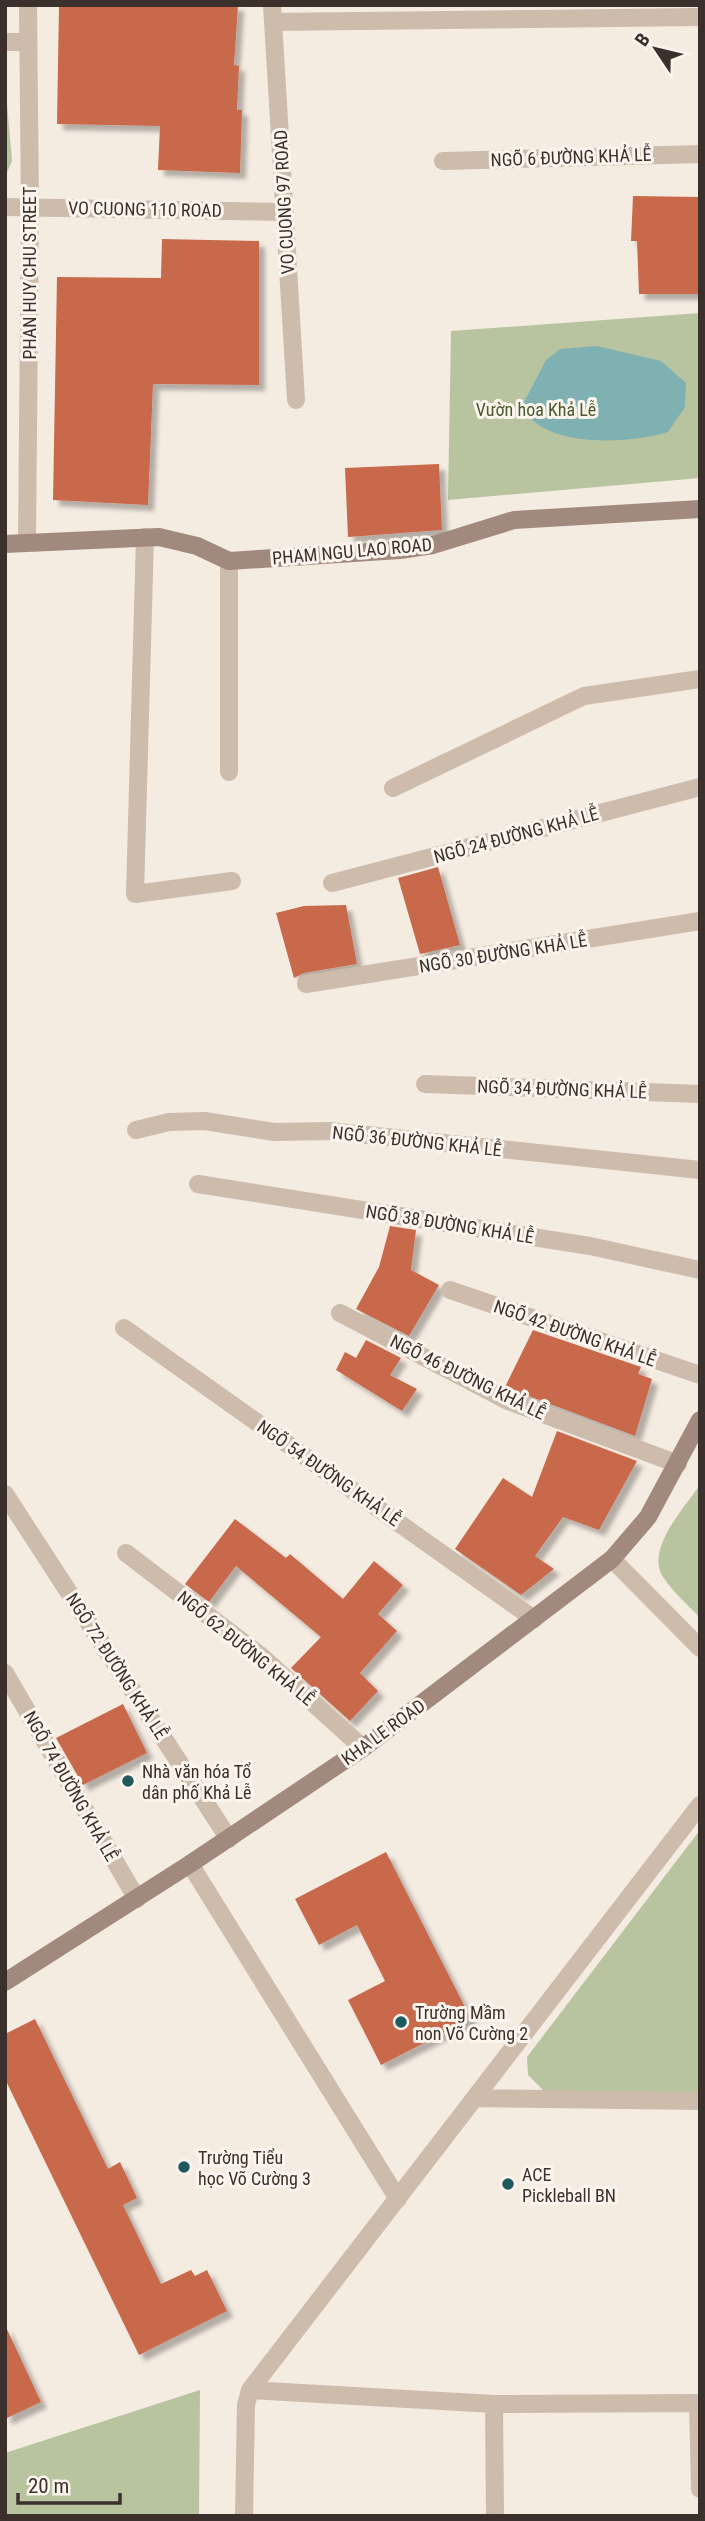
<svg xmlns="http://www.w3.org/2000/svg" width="705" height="2521" viewBox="0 0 705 2521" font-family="'Roboto Condensed',sans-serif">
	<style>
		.green { fill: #b8c4a0 }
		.water { fill: #7fb0b2 }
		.building { fill: #c8694b; filter: url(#shadow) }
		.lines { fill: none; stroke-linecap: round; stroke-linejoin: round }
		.street { stroke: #cdbbac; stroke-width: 18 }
		.secondary { stroke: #a18a7d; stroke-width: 18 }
		.poi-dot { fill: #1f5a5e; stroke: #fbf5ee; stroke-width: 2.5 }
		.labels { text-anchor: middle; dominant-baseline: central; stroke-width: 6; stroke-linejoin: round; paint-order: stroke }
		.street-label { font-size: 18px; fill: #3b302b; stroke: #fbf5ee }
		.park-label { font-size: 18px; fill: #4a5a2e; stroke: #fbf5ee }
		.poi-label { font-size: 18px; fill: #3b302b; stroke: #fbf5ee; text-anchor: start }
	</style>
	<defs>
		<filter id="shadow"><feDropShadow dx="6" dy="6" stdDeviation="2" flood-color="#0004"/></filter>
	</defs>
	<rect width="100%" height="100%" fill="#f4ebe1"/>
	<path class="green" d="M 5,81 L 12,161 L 5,177 Z
		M 700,313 L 700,478 L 448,500 L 451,331 Z
		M 700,1485 L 700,1618 C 688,1605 673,1592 663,1577 C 645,1549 685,1507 700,1485 Z
		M 700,1830 L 700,2095 L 544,2091 L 528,2075 L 527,2057 Z
		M 200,2390 L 199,2516 L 5,2516 L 5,2453 Z"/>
	<path class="water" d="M 597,346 L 661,361 L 686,383 L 685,407 L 668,432 C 629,444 541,449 522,406 L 546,360 L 560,349 Z"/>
	<path class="building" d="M 59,5 L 238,5 L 234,65 L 239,66 L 237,110 L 242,110 L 240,173 L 158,170 L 160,126 L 57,124 Z
		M 633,196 L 700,197 L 700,294 L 639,294 L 637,241 L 631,241 Z
		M 162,239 L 259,241 L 259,385 L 153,384 L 148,505 L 53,500 L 57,277 L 161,278 Z
		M 439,464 L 442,530 L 348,537 L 345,468 Z
		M 438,867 L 460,945 L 420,954 L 398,878 Z
		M 346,905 L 357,964 L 304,973 L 294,978 L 276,913 L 304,906 Z
		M 390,1226 L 416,1230 L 411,1270 L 439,1285 L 409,1336 L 356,1309 L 379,1267 Z
		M 533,1330 L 641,1367 L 638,1374 L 652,1379 L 635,1436 L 505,1387 Z
		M 366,1340 L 401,1358 L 390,1375 L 417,1389 L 402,1411 L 336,1370 L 345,1352 L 356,1358 Z
		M 557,1431 L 637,1461 L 599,1530 L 563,1517 L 535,1556 L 554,1569 L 521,1595 L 455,1549 L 503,1478 L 532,1497 Z
		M 235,1519 L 286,1558 L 290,1554 L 343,1599 L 374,1561 L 403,1585 L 378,1614 L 397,1631 L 360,1673 L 378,1691 L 350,1721 L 291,1668 L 321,1637 L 236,1566 L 209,1602 L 185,1584 Z
		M 123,1704 L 147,1753 L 83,1785 L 56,1738 Z
		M 386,1852 L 471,2019 L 381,2065 L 348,2000 L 385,1981 L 357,1925 L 319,1945 L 295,1899 Z
		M 35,2019 L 108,2169 L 120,2162 L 137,2198 L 123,2205 L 161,2284 L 191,2270 L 195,2276 L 207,2270 L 227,2311 L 139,2355 L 5,2079 L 5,2034 Z
		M 5,2325 L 41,2402 L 5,2419 Z"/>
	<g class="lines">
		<path class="street" d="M 272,5 L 296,400
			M 273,22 L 700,17
			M 5,42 L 27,42
			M 443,161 L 700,154
			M 5,207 L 285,212
			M 145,537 L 135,894 L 232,881
			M 27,541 L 30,207 L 28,5
			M 229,561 L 229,772
			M 393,788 L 584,696 L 700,679
			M 332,883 L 700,787
			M 306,984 L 700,921
			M 425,1084 L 700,1094
			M 136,1130 L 169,1122 L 205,1121 L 274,1132 L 329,1131 L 700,1170
			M 198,1184 L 590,1246 L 700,1270
			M 450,1290 L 700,1375
			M 340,1313 L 508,1401 L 678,1464
			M 124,1328 L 534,1619
			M 5,1494 L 229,1839
			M 126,1553 L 261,1656 L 363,1748
			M 612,1559 L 700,1648
			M 5,1673 L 137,1899
			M 190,1864 L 398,2199
			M 475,2098 L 700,2101
			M 250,2390 L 494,2404 L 700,2403
			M 698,2403 L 700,2489
			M 494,2404 L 495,2516
			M 244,2516 L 246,2405 L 250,2390 L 700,1805"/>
		<path class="secondary" d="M 5,544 L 159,537 L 197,546 L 229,561 L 400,550 L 433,545 L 514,520 L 700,509
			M 5,1982 L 190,1864 L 363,1748 L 612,1559 L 648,1517 L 700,1420"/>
	</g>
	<g class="poi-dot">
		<circle cx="128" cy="1781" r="7"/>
		<circle cx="401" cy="2022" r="7"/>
		<circle cx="184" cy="2167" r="7"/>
		<circle cx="508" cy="2184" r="7"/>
	</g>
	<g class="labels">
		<g class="street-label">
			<text transform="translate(571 157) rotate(-2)">NGÕ 6 ĐƯỜNG KHẢ LỄ</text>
			<text transform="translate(284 202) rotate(-93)">VO CUONG 97 ROAD</text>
			<text transform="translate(145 209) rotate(1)">VO CUONG 110 ROAD</text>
			<text transform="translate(29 273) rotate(-90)">PHAN HUY CHU STREET</text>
			<text transform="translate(352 551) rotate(-5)">PHAM NGU LAO ROAD</text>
			<text transform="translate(516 835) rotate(-15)">NGÕ 24 ĐƯỜNG KHẢ LỄ</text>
			<text transform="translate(503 953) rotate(-9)">NGÕ 30 ĐƯỜNG KHẢ LỄ</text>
			<text transform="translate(562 1089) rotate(2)">NGÕ 34 ĐƯỜNG KHẢ LỄ</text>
			<text transform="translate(417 1141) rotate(6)">NGÕ 36 ĐƯỜNG KHẢ LỄ</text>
			<text transform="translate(450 1224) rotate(9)">NGÕ 38 ĐƯỜNG KHẢ LỄ</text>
			<text transform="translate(575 1333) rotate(19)">NGÕ 42 ĐƯỜNG KHẢ LỄ</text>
			<text transform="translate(468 1377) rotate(26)">NGÕ 46 ĐƯỜNG KHẢ LỄ</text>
			<text transform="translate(329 1473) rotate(35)">NGÕ 54 ĐƯỜNG KHẢ LỄ</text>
			<text transform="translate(246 1648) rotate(39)">NGÕ 62 ĐƯỜNG KHẢ LỄ</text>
			<text transform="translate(117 1666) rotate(57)">NGÕ 72 ĐƯỜNG KHẢ LỄ</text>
			<text transform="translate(383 1732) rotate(-36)">KHA LE ROAD</text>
			<text transform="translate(71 1786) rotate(60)">NGÕ 74 ĐƯỜNG KHẢ LỄ</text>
		</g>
		<g class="park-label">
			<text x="536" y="409">Vườn hoa Khả Lễ</text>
		</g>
		<g class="poi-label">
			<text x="142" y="1771">Nhà văn hóa Tổ<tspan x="142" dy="21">dân phố Khả Lễ</tspan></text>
			<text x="415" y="2012">Trường Mầm<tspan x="415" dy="21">non Võ Cường 2</tspan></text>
			<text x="198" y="2157">Trường Tiểu<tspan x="198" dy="21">học Võ Cường 3</tspan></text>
			<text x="522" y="2174">ACE<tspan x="522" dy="21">Pickleball BN</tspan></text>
		</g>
	</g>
	<rect width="705" height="2521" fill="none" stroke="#3b302b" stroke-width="14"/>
	<g transform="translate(656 49) rotate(305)" stroke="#fbf5ee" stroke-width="5" paint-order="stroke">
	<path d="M0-5L12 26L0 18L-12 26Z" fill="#3b302b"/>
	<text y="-10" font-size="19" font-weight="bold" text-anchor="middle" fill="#3b302b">B</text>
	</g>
	<path d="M18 2493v10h102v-10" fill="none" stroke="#3b302b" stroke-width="3.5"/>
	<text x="28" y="2493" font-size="21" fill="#3b302b" stroke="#fbf5ee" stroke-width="5" paint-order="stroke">20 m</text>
</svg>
